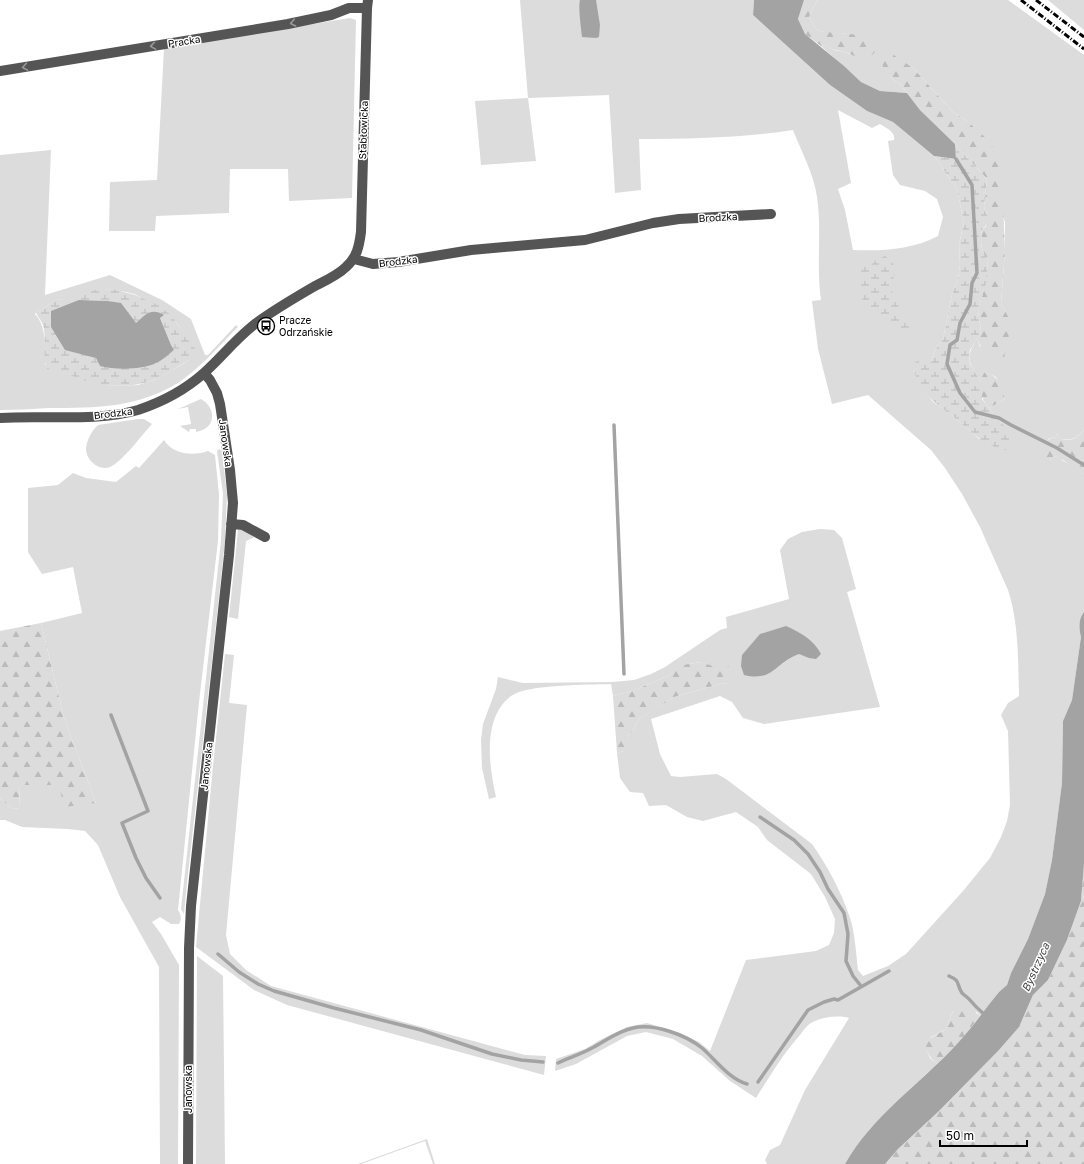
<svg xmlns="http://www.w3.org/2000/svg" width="1084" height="1164" viewBox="0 0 1084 1164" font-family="'Golos Text',sans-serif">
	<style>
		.green { fill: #dcdcdc; fill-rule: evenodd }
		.forest { fill: url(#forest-firs) }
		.wetland { fill: url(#wetland-marsh); fill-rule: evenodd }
		.water { fill: #a3a3a3 }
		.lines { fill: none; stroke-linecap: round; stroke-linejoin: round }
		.stream { stroke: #a3a3a3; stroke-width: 3.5 }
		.minor { stroke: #555; stroke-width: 10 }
		.rail { stroke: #000; stroke-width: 3; stroke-dasharray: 6 2 1 2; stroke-linecap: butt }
		.oneway { stroke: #999 }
		.labels { text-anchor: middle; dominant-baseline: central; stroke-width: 3; stroke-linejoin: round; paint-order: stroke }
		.street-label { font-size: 10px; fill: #000; stroke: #fff }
		.poi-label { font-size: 10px; fill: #000; stroke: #fff; text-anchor: start }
		.water-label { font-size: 11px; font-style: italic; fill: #444; stroke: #fff }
	</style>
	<defs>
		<pattern id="forest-firs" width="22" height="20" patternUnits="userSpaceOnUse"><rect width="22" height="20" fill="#dcdcdc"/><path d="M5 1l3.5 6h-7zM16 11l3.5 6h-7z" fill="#bbb"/></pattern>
		<pattern id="wetland-marsh" width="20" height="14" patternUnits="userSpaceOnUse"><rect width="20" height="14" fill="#dcdcdc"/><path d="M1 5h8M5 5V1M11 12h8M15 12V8" fill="none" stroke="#bbb"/></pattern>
	</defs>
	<rect width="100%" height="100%" fill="#fff"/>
	<path class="green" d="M 520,0 L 754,0 L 753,15 L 830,85 L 867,111 L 893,122 L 934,156 L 957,189 L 964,223 L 959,244 L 960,265 L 958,279 L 952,294 L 943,339 L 934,352 L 931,362 L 914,371 L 925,392 L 933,402 L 947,411 L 979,439 L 1002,423 L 989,408 L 1005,399 L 996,377 L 985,372 L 982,376 L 981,382 C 969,362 964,360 977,338 L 980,347 L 1009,318 L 1001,304 L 1005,250 L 1005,222 L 967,121 L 953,112 L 913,68 L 890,77 L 901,85 L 907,93 L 880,91 L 861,82 L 821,46 L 824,45 L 834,50 L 845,52 L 851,55 L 846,33 L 829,33 L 817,30 L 809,17 L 817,0 L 1008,0 L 1084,55 L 1084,430 C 1077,438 1072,441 1061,439 L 1057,433 L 1056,437 L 1048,439 L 1050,461 L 1051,458 L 1056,456 L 1084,475 L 1084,612 C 1078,619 1079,628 1081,637 L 1072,700 L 1063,721 L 1062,783 L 1052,860 L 1045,894 L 1028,939 L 1011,973 L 1007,985 L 999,992 L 980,1016 L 977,1012 L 953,1011 L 946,1029 L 931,1037 L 927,1051 L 930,1058 L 937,1064 C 905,1095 867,1125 845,1164 L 767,1164 L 765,1160 L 770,1150 L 780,1145 L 805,1090 L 849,1018 C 837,1015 822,1017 811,1023 C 806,1026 803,1031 800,1035 C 783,1054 770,1076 756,1098 L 730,1081 L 702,1056 L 673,1039 L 646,1032 L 627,1036 L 576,1064 L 555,1071 L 556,1059 L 585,1049 L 600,1040 L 627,1027 L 647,1023 L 680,1033 L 699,1042 L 710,1051 L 746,960 L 816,951 L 829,945 L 834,933 L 835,919 L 825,897 L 811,874 L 767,840 L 758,827 L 736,812 L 703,821 L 687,817 L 666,805 L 649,806 L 643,793 L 630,792 L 620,778 L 617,753 L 624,751 L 627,737 L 633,731 L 639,719 L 651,711 L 674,697 L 720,684 L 729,683 L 713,666 L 700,662 L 683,665 L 669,675 L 633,691 L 613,696 L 611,684 C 589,685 527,684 511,696 C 482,718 489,766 496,797 L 489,799 L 482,768 L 481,740 L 483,724 L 496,689 L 498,677 L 523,683 L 612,682 L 634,680 L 651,674 L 665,667 L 720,630 L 727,628 L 726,617 L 789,599 L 780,550 L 788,539 L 802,532 L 820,529 L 834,530 L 842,538 L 856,589 L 847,592 L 880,707 L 764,724 L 743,718 L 732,702 L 720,696 L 651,719 L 660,754 L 671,776 L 680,777 L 717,774 L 726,779 L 812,844 C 827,865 842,893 850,918 C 855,932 856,954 858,970 L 863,976 L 888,966 L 906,954 L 963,891 L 990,858 L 1001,837 L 1007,821 L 1010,805 L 1008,731 L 1001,715 L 1008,703 L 1019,696 C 1018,661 1019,624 1008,590 L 980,527 L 962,494 L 945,468 L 931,450 L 868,395 L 832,404 L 818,349 L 812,301 L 821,300 C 816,265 822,231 817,197 C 814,174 801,151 793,130 C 742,138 691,139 639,139 L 641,190 L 615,193 L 609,95 L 528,98 L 536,161 L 481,165 L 475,101 L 528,98 ZM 838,110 L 872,128 L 880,124 C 886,128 896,132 894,140 L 888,141 L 893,175 L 900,185 L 925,191 L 937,199 L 943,217 L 938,236 C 911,250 883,251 853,250 L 845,210 L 838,189 L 851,183 Z
		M 1048,0 L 1084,0 L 1084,30 Z
		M 350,18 L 356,20 L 352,198 L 289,201 L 288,169 L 230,169 L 229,213 L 156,216 L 155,231 L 109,231 L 110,182 L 157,180 L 164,48 Z
		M 51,150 L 45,295 L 110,275 L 162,300 L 191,319 L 205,355 L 208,355 L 236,325 L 238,327 C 220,345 202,366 181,381 C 139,408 96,408 49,408 C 32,409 16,410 0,410 L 0,155 ZM 103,289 C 113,290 124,291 134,294 C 139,296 172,316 175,321 C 181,328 186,335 191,343 C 194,348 198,351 199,356 L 194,357 L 168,373 L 154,380 L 138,385 L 114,386 L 89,382 L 45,365 C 45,348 47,327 35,314 L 37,310 L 40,311 L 55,300 L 74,299 Z
		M 201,399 C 217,408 216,429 196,432 L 196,429 L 190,429 L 189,432 L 180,426 L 191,424 L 188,407 L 178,409 Z
		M 138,419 L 144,419 L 152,424 C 142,435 122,462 110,467 C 99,471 87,461 86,450 C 86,441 92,430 98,425 Z
		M 164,440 C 173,455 194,456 208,451 L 215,455 L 219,495 L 218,541 L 199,702 L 178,910 C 181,915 182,919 179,924 L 171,924 L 160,917 L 152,922 L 161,934 L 179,965 L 178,1164 L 160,1164 L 159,967 L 120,897 L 98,845 L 85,831 L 68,829 L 22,827 L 5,820 L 0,820 L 0,798 L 12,809 L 19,808 L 20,785 L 59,785 L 96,803 L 64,718 L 41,623 L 82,613 L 73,567 L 42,574 L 28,552 L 28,488 L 58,485 L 73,473 L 86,478 L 116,482 L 136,466 L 139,468 Z
		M 219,449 L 222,451 L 227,495 L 225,541 L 213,651 L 187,883 L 184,914 L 181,909 L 221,540 L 223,494 L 217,451 Z
		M 245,529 L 257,536 L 246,541 L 238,619 L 229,617 L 238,530 Z
		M 225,654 L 234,655 L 229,703 L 247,705 L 226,935 L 230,954 L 246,970 L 271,986 L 525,1055 L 546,1056 L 544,1075 L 287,1005 L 254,990 L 196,947 L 213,766 Z
		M 197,956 L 223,976 L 225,1164 L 196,1164 Z
		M 427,1139 L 435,1164 L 433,1164 L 425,1141 L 361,1164 L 358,1164 Z"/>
	<path class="forest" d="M 804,0 L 817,0 L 809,17 L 817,30 C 840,36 859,28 878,48 C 866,65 861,58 845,52 C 842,51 839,51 836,50 C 832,50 828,47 824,45 L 821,46 L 805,34 L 798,19 Z
		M 885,49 L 913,68 L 953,112 L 967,121 L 986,138 L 1001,158 L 1005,250 L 1001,304 L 1009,318 L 1009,335 L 1004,358 C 989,355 982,353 977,338 L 981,332 L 978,310 L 983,293 L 988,262 L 982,249 L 981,240 L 982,230 L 986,226 L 987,214 L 984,207 L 987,179 L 955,144 L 920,110 L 901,85 L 890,77 L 882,65 L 879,56 L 881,51 Z
		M 985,372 C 1001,378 1000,384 1005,399 L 989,408 C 987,405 984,402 983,399 C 979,391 979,378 985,372 Z
		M 1084,430 L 1084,475 L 1072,468 L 1063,460 L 1059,459 L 1056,456 L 1051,458 L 1050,461 L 1044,455 C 1042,443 1044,440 1056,437 L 1057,433 L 1061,439 C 1072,442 1077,438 1084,430 Z
		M 41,623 L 64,718 L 96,803 L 64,807 L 59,785 L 20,785 L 19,808 L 12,809 L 0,798 L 0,631 Z
		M 701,662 L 713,666 L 728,663 L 730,683 L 720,684 L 674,697 L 639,719 L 633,731 L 627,737 L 628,746 L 624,751 L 617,753 L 613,696 L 633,691 L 669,675 L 682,665 Z
		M 1084,864 L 1084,1164 L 885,1164 L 898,1149 L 939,1111 L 999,1050 L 1019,1027 L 1033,995 L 1048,980 L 1067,940 L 1081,901 Z
		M 963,1007 L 971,1008 L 980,1016 L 958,1044 L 937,1064 C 929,1057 920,1045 932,1037 C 936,1034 942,1032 946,1029 L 953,1011 Z"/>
	<path class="wetland" d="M 955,144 L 987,179 L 984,207 L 989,220 L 982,230 L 981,240 L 982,249 L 988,261 L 986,283 L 978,310 L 981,332 L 970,350 L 969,358 L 970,364 L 981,382 L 982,399 L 989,408 L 1002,423 L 1009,436 L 1010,444 L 1006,450 C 984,446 971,432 955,418 C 948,412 940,407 933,401 C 923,392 914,377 913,364 C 919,359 924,358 931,362 L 934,352 L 943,339 L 952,294 L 958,279 L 960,265 L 959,244 L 964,223 L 957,189 L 934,156 L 956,159 Z
		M 885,256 L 893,262 L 895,274 L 891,285 L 892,292 L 898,303 L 900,312 L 906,319 L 910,329 L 905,332 L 899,332 C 896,328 893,323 889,320 C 882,314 873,313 867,307 C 858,297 859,279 861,267 L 870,266 L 877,259 Z
		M 103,289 L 117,290 L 135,295 L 158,305 L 171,315 L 178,325 L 185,332 L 194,347 L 200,354 L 199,356 C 189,359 179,366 170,372 C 160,378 150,382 139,384 C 126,387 100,386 88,382 C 73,377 62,370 47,369 C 42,359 47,338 43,325 C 41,320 37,316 35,311 L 37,310 L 40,311 L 55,300 L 74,299 L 77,293 ZM 79,300 L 108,301 L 121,304 L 136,324 L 163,315 L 160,318 L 171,345 L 174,350 L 156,363 L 136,368 L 100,366 L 96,358 Z"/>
	<path class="water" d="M 580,0 L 596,0 L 600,25 L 599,37 L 596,38 L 582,37 C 581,28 578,7 580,0 Z
		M 754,0 L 804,0 L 798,19 L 805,34 L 844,66 L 861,82 L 880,91 L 907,93 L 920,110 L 955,144 L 956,159 L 934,156 L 893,122 L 867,111 L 830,85 L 753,15 Z
		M 79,300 L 108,301 L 121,303 L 136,323 C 145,315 151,307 164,315 L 160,318 L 171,345 L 174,350 C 169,354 163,360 156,363 C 142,370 115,370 100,366 L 96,358 L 65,350 L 51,327 L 51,311 Z
		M 1084,612 L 1084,864 L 1081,901 L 1067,940 L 1048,980 L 1033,995 L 1019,1027 L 999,1050 L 939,1111 L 898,1149 L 885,1164 L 845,1164 C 872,1116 920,1084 957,1044 C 972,1028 985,1009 999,992 L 1007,985 L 1011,973 L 1028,939 L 1045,894 L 1052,860 L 1062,783 L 1063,721 L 1072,700 L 1081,637 C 1079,629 1078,619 1084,612 Z
		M 786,626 C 801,633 813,639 821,654 L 816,659 L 809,658 L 799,654 C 774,663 774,682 744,675 L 741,666 L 742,655 L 760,634 Z"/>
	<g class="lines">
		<path class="stream" d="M 956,159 L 972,185 L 977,273 L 972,283 L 970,304 L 960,323 L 957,340 L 950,345 L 947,364 L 960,393 L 975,412 L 999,418 L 1011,425 L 1057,448 L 1084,465
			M 614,425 L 624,674
			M 111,715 L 148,811 L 122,823 L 136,858 L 146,878 L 160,898
			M 760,817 L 794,840 L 808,854 L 820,872 L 828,889 L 844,913 L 848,934 L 846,961 L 853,976 L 861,986
			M 218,954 L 239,972 L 258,984 L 274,991 L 334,1008 L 421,1030 L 492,1054 L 521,1060 L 543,1062
			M 949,976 C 961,981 956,984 962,993 C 964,995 967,997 969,999 C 974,1005 979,1010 985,1015
			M 558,1063 C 569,1058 581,1054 592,1048 C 605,1041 618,1031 633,1028 C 654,1023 686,1035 702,1048 C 716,1060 729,1079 747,1084
			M 758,1082 L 808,1010 L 824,1002 L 834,999 L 838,1000 L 889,971"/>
		<path class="minor" d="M 0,71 L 288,24 L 331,15 L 349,8 L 367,8
			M 354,259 L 373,264 L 398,262 L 471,250 L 585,240 L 653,223 L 679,219 L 771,214
			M 0,418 C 44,415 96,422 138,410 C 162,402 185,390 204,373 C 223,356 238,336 259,321 C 277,308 296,297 315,286 C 325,281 338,275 346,267 C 357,257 359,247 361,232 L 367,8 L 368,0
			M 231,524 L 243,525 L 265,537
			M 188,1164 L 189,948 L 191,906 L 229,555 L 233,503 L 230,470 L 220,404 L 217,393 L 210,380 L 204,373"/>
		<path class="rail" d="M 1021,0 L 1084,49
			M 1036,0 L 1084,37"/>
	</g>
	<defs><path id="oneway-chevron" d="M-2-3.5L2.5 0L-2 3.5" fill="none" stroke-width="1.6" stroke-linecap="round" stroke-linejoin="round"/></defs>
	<g class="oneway">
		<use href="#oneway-chevron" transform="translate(293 23) rotate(168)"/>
		<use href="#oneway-chevron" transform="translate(153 46) rotate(171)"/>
		<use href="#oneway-chevron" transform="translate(25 67) rotate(170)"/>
	</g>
	<defs>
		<g id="bus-ring" transform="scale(0.9)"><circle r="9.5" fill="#fff" stroke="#000" stroke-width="1.5"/><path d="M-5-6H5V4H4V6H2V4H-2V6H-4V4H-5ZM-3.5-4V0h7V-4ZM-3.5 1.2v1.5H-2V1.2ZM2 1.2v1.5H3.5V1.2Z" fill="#000"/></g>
	</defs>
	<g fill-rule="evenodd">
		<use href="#bus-ring" x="266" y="326"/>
	</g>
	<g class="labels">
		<g class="street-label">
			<text transform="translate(184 41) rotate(-9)">Pracka</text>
			<text transform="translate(363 130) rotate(-88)">Stabłowicka</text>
			<text transform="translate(718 217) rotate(-3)">Brodzka</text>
			<text transform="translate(398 261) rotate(-7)">Brodzka</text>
			<text transform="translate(113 413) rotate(-7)">Brodzka</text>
			<text transform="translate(226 443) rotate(82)">Janowska</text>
			<text transform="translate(206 766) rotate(-84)">Janowska</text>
			<text transform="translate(188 1089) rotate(-90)">Janowska</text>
		</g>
		<g class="poi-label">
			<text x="279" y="320">Pracze<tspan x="279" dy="12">Odrzańskie</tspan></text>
		</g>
		<g class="water-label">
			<text transform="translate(1035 967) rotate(-66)">Bystrzyca</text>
		</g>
	</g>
	<path d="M940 1140v6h87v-6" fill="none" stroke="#000000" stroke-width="2"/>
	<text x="946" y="1140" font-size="12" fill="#000000" stroke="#ffffff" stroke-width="3" paint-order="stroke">50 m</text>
</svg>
